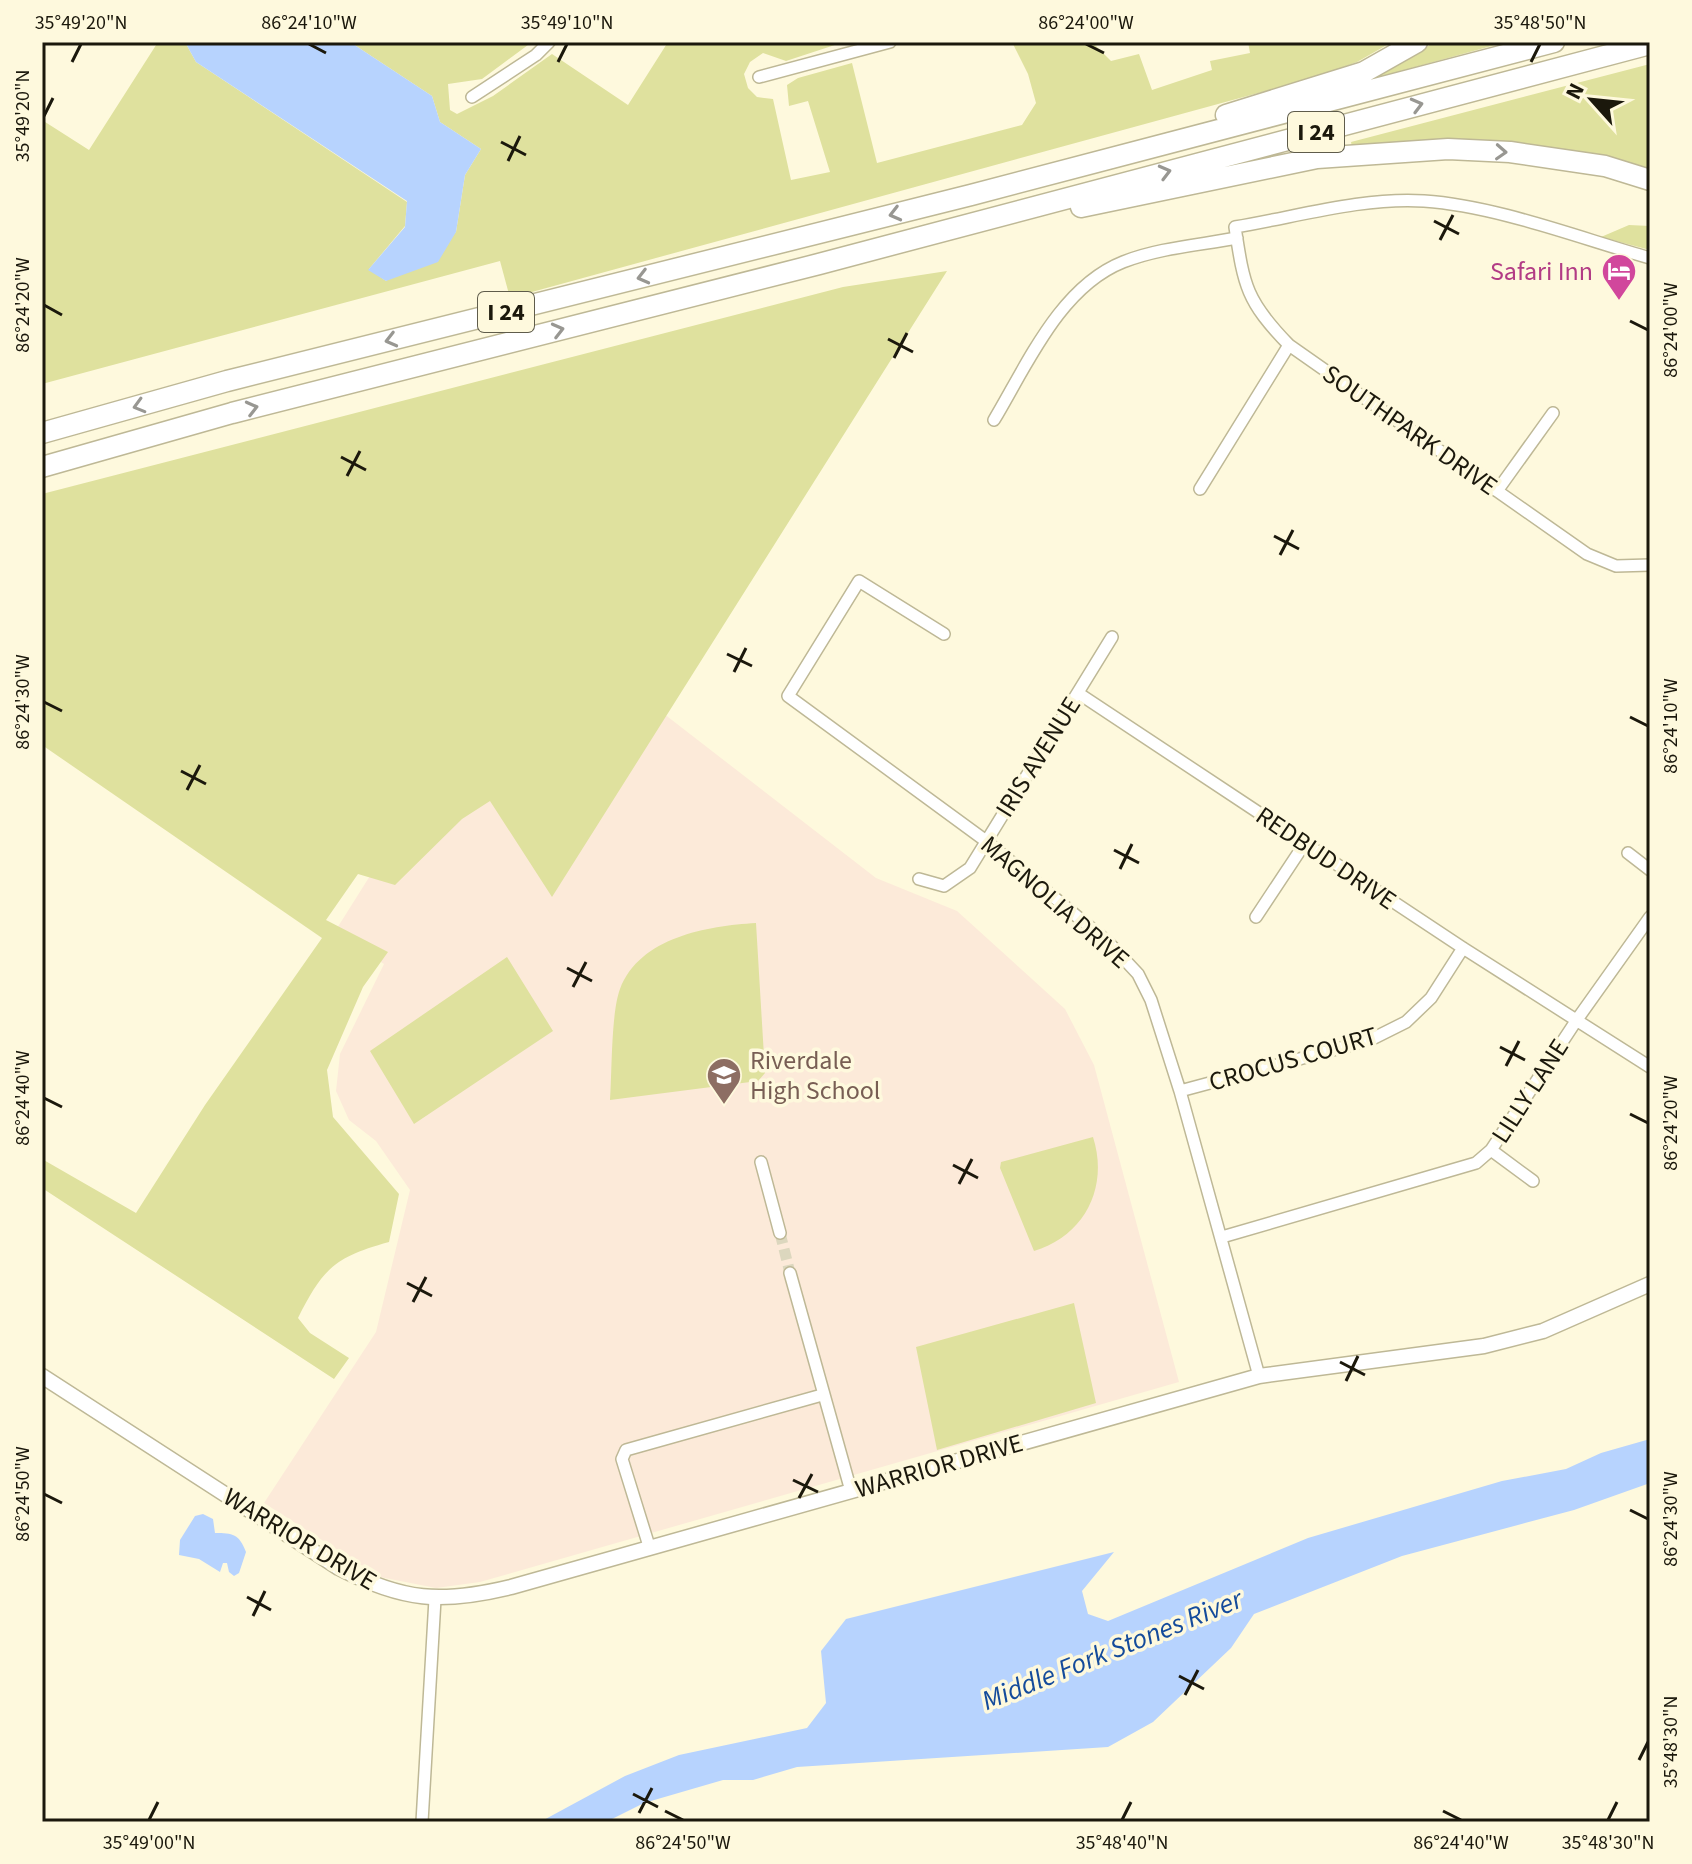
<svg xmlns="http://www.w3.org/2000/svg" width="1692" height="1864" viewBox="0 0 1692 1864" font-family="'Source Sans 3',sans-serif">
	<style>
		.education { fill: #fcead9 }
		.green { fill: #dfe19e }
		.water { fill: #b7d3fe }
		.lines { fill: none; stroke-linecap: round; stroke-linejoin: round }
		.minor-tunnel { stroke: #dcd7be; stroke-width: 11; stroke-dasharray: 11 5.5; stroke-linecap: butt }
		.minor-casing { stroke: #beb896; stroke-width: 14 }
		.tertiary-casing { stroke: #beb896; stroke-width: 17 }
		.motorway-casing { stroke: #beb896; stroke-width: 23 }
		.minor { stroke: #fff; stroke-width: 11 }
		.tertiary { stroke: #fff; stroke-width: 14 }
		.motorway { stroke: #fff; stroke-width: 20 }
		.oneway { stroke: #989792 }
		.ticks { fill: none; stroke: #1b180c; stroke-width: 3 }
		.labels { text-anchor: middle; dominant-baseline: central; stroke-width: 7; stroke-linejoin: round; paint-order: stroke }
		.shield { fill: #fef9dd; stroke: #5f5c4b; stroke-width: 2 }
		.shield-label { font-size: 24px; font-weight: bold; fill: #1b180c }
		.hotel-label { font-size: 26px; fill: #b23c85; stroke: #fef9dd; text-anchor: end }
		.street-label { font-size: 26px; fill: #1b180c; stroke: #fef9dd }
		.education-label { font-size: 26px; fill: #785e54; stroke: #fef9dd; text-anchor: start }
		.water-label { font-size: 28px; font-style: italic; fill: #144b9b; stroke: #fef9dd }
		.neatline { fill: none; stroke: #1b180c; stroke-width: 3 }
		.ticks-label { font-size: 20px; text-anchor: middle; fill: #1b180c }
	</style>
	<rect width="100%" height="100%" fill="#fef9dd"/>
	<path class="education" d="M 535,614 L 876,878 L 957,911 L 1065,1009 L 1094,1065 L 1179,1382 L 480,1582 L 436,1588 L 380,1577 L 264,1503 L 376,1332 L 410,1190 L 376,1141 L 349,1120 L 336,1091 L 340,1054 L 384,964 L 334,933 Z"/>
	<path class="green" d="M 158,42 L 185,42 L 196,62 L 407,202 L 405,226 L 369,269 L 386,281 L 456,232 L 465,175 L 481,149 L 440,122 L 432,96 L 350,42 L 532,42 L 482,79 L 448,84 L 450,110 L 457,114 L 493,96 L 552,54 L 628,105 L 668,42 L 844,42 L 786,61 L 763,53 L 750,62 L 744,74 L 748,88 L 757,97 L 773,99 L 791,180 L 830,172 L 808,101 L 789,106 L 787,85 L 798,78 L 852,63 L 877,163 L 1022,125 L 1036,103 L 1028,74 L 1012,42 L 1092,42 L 1111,61 L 1139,54 L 1152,90 L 1212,70 L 1210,61 L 1250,53 L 1248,42 L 1392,42 L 1357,62 L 1313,78 L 510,298 L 500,261 L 42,384 L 42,120 L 89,150 Z
		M 1435,42 L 1506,42 L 1368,80 Z
		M 1650,64 L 1650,174 L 1352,147 L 1351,142 Z
		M 1629,225 L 1650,226 L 1650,250 L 1601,237 Z
		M 947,271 L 552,897 L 490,801 L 462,819 L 395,885 L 358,874 L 326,920 L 388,952 L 363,987 L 327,1070 L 333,1117 L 399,1194 L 389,1242 C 335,1257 323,1268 298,1318 L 310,1333 L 349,1358 L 334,1379 L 42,1188 L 42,1159 L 136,1213 L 205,1105 L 322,938 L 42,745 L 42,494 L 843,287 Z
		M 756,923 L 765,1073 L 758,1081 L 610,1100 C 612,1073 611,1013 620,989 C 640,937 707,926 756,923 Z
		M 507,957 L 553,1031 L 414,1124 L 370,1051 Z
		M 1093,1137 C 1109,1187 1085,1236 1034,1251 L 1000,1168 L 1001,1162 Z
		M 1074,1303 L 1096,1403 L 937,1450 L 916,1347 Z"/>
	<path class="water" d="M 185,42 L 350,42 L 432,96 L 440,122 L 481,149 L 465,175 L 456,232 L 438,262 L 386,281 L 368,270 L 405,227 L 407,201 L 196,62 Z
		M 1650,1439 L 1650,1483 L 1574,1510 L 1402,1556 L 1254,1614 L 1231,1648 L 1153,1722 L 1108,1747 L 797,1767 L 753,1780 L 723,1780 L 644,1803 L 606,1822 L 540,1822 L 625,1776 L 679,1755 L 807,1728 L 826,1703 L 821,1651 L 846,1619 L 1114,1552 L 1082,1591 L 1088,1614 L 1108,1621 L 1308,1538 L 1502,1481 L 1566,1469 L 1601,1453 Z
		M 203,1514 L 213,1519 L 215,1533 C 233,1533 239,1534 246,1552 L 239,1573 L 234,1576 L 229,1572 L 227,1563 L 223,1563 L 220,1572 L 199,1559 L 179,1555 L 180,1540 L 195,1516 Z"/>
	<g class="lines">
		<path class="minor-tunnel" d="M 780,1233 L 790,1273"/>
		<g class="minor-casing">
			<path id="minor" d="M 759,77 L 890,42
				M 472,97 L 536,55 L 549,42
				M 1650,258 C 1579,238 1497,206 1424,201 C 1362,197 1296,217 1235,227 C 1244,286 1246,301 1289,345 L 1587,554 L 1616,566 L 1650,565
				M 994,420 C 1027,365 1060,287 1123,262 C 1158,248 1200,245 1237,238
				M 1200,489 L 1289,345
				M 1497,491 L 1553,413
				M 944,634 L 859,581 L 788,696 L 986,841 L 1109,943 L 1138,974 L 1151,1000 L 1180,1091 L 1259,1376
				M 1078,693 L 1463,948 L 1650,1067
				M 1628,853 L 1650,870
				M 919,879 L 944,886 L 970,868 L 1112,637
				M 1256,917 L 1305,843
				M 1180,1091 L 1370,1040 L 1406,1022 L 1431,998 L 1463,948
				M 1491,1150 L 1533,1181
				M 761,1162 L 780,1233
				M 1222,1237 L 1476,1163 L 1491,1150 L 1576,1021 L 1650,917
				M 790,1273 L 851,1491
				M 649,1546 L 622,1459 L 626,1450 L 822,1395
				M 422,1822 L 435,1599"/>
		</g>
		<g class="tertiary-casing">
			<path id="tertiary" d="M 42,1376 L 339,1568 C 403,1601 441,1604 511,1587 L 1259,1376 L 1484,1346 L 1543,1331 L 1650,1284"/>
		</g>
		<g class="motorway-casing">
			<path id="motorway" d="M 1226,115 L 1364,72 L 1417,42
				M 1081,207 L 1317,158 L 1448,149 L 1510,152 L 1605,166 L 1650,180
				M 42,433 L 227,381 L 971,195 L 1554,42
				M 42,467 L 232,413 L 819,264 L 1650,44"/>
		</g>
		<use href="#minor" class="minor"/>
		<use href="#tertiary" class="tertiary"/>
		<use href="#motorway" class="motorway"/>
	</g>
	<defs><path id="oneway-chevron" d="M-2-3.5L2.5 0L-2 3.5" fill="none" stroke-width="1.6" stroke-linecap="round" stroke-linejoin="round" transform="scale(2)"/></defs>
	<g class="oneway">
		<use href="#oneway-chevron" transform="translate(1417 105) rotate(-15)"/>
		<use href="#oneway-chevron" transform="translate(1501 152) rotate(3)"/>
		<use href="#oneway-chevron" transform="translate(1165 172) rotate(-15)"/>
		<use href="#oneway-chevron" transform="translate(895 214) rotate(166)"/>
		<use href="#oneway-chevron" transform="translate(643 277) rotate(166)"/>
		<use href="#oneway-chevron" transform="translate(558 330) rotate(-14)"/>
		<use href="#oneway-chevron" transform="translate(391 340) rotate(166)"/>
		<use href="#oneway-chevron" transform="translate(139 406) rotate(164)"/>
		<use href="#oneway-chevron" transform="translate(252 408) rotate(-14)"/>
	</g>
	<path class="ticks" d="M 309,44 L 326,53M 1086,44 L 1104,53M 72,62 L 81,44M 558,62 L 567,44M 1531,62 L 1540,44M 44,116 L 53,98M 501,142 L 526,155M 508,161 L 520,136M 1434,221 L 1459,234M 1440,240 L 1453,215M 44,305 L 62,315M 1630,321 L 1648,330M 888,339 L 913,352M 894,358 L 907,333M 341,457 L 366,470M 347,476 L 360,451M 1274,536 L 1299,549M 1280,555 L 1293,530M 727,654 L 752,666M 734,672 L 746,648M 44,702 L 62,711M 1630,717 L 1648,726M 181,771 L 206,784M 187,790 L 200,765M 1114,850 L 1139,863M 1120,869 L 1132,844M 567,968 L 592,981M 573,987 L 586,962M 1500,1047 L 1525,1060M 1506,1066 L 1519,1041M 44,1098 L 62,1107M 1630,1114 L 1648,1123M 953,1165 L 978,1178M 959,1184 L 972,1159M 407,1283 L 432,1296M 413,1302 L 426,1277M 1340,1362 L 1365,1375M 1346,1381 L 1358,1356M 793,1480 L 818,1492M 44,1494 L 62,1503M 799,1498 L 812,1474M 1630,1510 L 1648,1519M 247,1597 L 271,1610M 253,1616 L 265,1591M 1179,1676 L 1204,1689M 1185,1695 L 1198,1670M 1639,1760 L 1648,1742M 633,1794 L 658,1807M 665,1811 L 683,1820M 1443,1811 L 1461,1820M 639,1813 L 652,1788M 149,1820 L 158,1802M 1122,1820 L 1131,1802M 1608,1820 L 1617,1802"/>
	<defs>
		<g id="hotel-pin" transform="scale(1.8)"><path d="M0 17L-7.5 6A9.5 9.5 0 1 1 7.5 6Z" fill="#d1479c" stroke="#fef9dd"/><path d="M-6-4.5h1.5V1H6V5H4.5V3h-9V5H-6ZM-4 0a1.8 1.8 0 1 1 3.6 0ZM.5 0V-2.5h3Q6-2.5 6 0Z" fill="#fff"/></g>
		<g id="school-pin" transform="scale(1.8)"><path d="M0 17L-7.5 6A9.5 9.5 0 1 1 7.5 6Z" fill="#8d6e63" stroke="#fef9dd"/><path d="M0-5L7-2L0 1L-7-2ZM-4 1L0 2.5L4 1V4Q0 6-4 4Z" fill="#fff"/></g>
	</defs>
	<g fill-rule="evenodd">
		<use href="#hotel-pin" x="1619" y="271"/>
		<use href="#school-pin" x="724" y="1075"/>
	</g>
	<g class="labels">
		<g class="shield">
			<rect x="1288" y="112" width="56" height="40" rx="6"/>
			<rect x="478" y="292" width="56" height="40" rx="6"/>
		</g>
		<g class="shield-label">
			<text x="1316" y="132">I 24</text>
			<text x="506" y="312">I 24</text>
		</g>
		<g class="hotel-label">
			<text x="1593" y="271">Safari Inn</text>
		</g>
		<g class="street-label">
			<text transform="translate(1410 430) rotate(35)">SOUTHPARK DRIVE</text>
			<text transform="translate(1038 757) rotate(-58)">IRIS AVENUE</text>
			<text transform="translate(1326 858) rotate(34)">REDBUD DRIVE</text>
			<text transform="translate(1055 902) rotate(41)">MAGNOLIA DRIVE</text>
			<text transform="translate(1293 1059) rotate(-16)">CROCUS COURT</text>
			<text transform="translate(1530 1091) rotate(-57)">LILLY LANE</text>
			<text transform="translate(939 1466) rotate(-16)">WARRIOR DRIVE</text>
			<text transform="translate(300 1539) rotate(31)">WARRIOR DRIVE</text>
		</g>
		<g class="education-label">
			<text x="750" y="1060">Riverdale<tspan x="750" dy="30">High School</tspan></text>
		</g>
		<g class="water-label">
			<text transform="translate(1112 1650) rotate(-22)">Middle Fork Stones River</text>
		</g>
	</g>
	<rect width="1692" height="1864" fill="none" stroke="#fef9dd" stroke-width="88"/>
	<g transform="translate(1592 100) rotate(297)" stroke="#fef9dd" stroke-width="6" paint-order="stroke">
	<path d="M0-6L14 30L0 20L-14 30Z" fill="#1b180c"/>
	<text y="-12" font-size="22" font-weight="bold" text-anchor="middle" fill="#1b180c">N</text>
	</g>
	<rect x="44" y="44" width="1604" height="1776" class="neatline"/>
	<g class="ticks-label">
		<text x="81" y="29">35°49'20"N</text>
		<text x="309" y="29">86°24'10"W</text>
		<text x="567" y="29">35°49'10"N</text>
		<text x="1086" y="29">86°24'00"W</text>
		<text x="1540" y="29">35°48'50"N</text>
		<text transform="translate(22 116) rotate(-90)" y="7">35°49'20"N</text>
		<text transform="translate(22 305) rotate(-90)" y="7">86°24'20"W</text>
		<text transform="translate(1670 330) rotate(-90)" y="7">86°24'00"W</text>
		<text transform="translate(22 702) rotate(-90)" y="7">86°24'30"W</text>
		<text transform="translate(1670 726) rotate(-90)" y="7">86°24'10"W</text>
		<text transform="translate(22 1098) rotate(-90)" y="7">86°24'40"W</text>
		<text transform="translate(1670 1123) rotate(-90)" y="7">86°24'20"W</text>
		<text transform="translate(22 1494) rotate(-90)" y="7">86°24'50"W</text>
		<text transform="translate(1670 1519) rotate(-90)" y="7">86°24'30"W</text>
		<text transform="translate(1670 1742) rotate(-90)" y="7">35°48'30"N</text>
		<text x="149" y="1849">35°49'00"N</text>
		<text x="683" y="1849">86°24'50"W</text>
		<text x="1122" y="1849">35°48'40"N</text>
		<text x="1461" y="1849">86°24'40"W</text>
		<text x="1608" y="1849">35°48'30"N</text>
	</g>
</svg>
